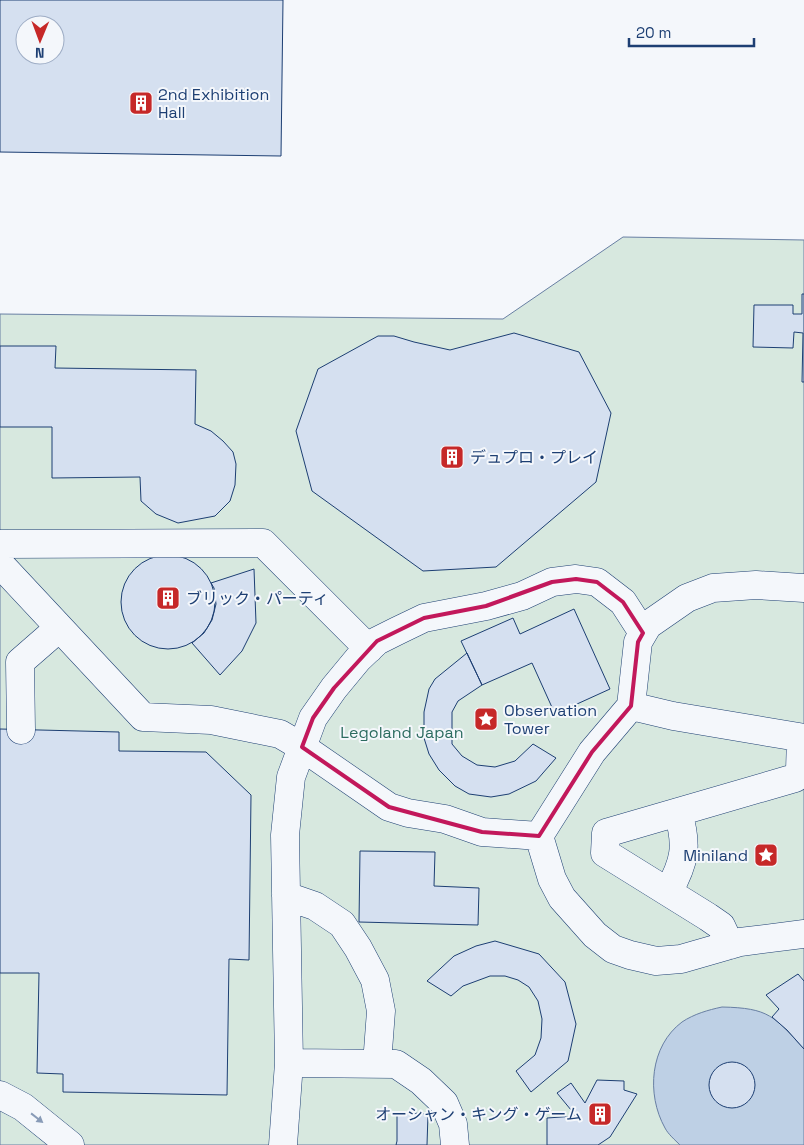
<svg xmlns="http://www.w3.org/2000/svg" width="804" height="1145" viewBox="0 0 804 1145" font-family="'Space Grotesk','Noto Sans JP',sans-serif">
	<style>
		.green { fill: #d7e8df; stroke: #687fa3 }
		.water { fill: #bed0e5; stroke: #687fa3 }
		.building { fill: #d5e0f0; stroke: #1d3f73; fill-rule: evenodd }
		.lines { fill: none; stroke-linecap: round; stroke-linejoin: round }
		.street-casing { stroke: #1d3f73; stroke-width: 29 }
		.highway-casing { stroke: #1d3f73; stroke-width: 29 }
		.street { stroke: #f4f7fb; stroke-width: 28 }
		.highway { stroke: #f4f7fb; stroke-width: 28 }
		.oneway { fill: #889bb7 }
		.marked { fill: none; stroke: #c2185b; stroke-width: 4; stroke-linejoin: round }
		.labels { text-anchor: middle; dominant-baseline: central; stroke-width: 4; stroke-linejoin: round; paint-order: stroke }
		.poi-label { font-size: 16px; fill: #1d3f73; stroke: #f4f7fb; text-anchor: start }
		.park-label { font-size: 16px; fill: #2c6c60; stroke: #f4f7fb }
	</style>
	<rect width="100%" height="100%" fill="#f4f7fb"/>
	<path class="green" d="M 623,237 L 804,240 L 804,1145 L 0,1145 L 0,314 L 503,319 Z"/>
	<path class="water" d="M 722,1007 C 769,1008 774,1016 804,1049 L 804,1145 L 680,1145 C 675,1140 668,1134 665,1128 C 646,1094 650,1046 682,1022 C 694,1014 708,1010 722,1007 Z"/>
	<path class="building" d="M 0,0 L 283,0 L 281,156 L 0,152 ZM 25,25 L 55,25 L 55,55 L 25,55 Z
		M 802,294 L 804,294 L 804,382 L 802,382 L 803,333 L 794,332 L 793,348 L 753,347 L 754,305 L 793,305 L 793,314 L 802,314 Z
		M 514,333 L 579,352 L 611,413 L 596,482 L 496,567 L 423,571 L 312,491 L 296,431 L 318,369 L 378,336 L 394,336 L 414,342 L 450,350 Z
		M 0,346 L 56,346 L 55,368 L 196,370 L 195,424 L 211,431 L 223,441 L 233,452 L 236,464 L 235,485 L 230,501 L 215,516 L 178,523 L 156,514 L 141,501 L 140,477 L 52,478 L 52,427 L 0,427 Z
		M121 602a47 47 0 1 1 94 0a47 47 0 1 1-94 0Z
		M 254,569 L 256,623 L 242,651 L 220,675 L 192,643 L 204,633 L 212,620 L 216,604 L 214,588 L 211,583 Z
		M 574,609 L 610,689 L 555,714 L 532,663 L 482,685 L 461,641 L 513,618 L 520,634 Z
		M 467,653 L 482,685 L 458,701 L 452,712 L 452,744 L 462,756 L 477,765 L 495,767 L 515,761 L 533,744 L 556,758 L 536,781 L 509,794 L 491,797 L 469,794 L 455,786 L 439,770 L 429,754 L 424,738 L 424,712 L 429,689 L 435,679 Z
		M 0,729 L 119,732 L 119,751 L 206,752 L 251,795 L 249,960 L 229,959 L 227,1095 L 63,1092 L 63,1074 L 37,1073 L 39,973 L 0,973 Z
		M 360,851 L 435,852 L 434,886 L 479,888 L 478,925 L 359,922 Z
		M 495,941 L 539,954 L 565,982 L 576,1024 L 568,1061 L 531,1092 L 516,1071 L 535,1055 L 541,1038 L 542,1019 L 538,1001 L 529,987 L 518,980 L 505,976 L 490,976 L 463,986 L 451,996 L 427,981 L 454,956 L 476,946 Z
		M 798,974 L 804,981 L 804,1049 L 787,1030 L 772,1017 L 779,1009 L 766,995 Z
		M709 1085a23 23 0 1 1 46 0a23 23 0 1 1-46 0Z
		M 597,1080 L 624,1081 L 624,1090 L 637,1094 L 610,1137 L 598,1145 L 547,1145 L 547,1118 L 576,1116 L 557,1093 L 571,1083 L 585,1103 Z
		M 397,1112 L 428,1114 L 427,1145 L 396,1145 L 397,1141 Z"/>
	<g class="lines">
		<g class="street-casing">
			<path id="street" d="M 0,544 L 263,543 L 369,649
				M 0,564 L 143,717 L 211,720 L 280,734 L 302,747 L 389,807 L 408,813 L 445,819 L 482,832 L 539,836
				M 631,706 L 638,642 L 648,625 L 687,598 L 713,588 L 756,585 L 804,588
				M 21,730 L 20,662 L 59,628
				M 804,738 L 673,716 L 631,706 L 592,752 L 539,836 L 552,879 L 562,898 L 595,935 L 613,949 L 630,955 L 656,961 L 681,959 L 740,942 L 804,934
				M 668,892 C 685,862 688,846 678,812
				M 286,896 L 315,906 L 342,924 L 358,948 L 375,980 L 381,1011 L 377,1064
				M 730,945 L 721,926 L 708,917 L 605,853 L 606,833 L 795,778 L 800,770 L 801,738
				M 289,1063 L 396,1064 L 421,1081 L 444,1103 L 453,1124 L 455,1145
				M 283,1145 L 289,1063 L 285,835 L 291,777 L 313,718 L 334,688 L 358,659 L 377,641 L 397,631 L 424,618 L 486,606 L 522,596 L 552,582 L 576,579 L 597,582 L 623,602 L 643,633"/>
		</g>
		<g class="highway-casing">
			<path id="highway" d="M 0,1095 L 23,1107 L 70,1145"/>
		</g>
		<use href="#street" class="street"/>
		<use href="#highway" class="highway"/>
	</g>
	<defs><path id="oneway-solid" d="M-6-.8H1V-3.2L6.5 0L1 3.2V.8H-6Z" transform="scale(1.25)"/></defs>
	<use class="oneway" href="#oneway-solid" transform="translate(37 1118) rotate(38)"/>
	<path class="marked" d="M 576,579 L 597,582 L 623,602 L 643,633 L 638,642 L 631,706 L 592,752 L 539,836 L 482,832 L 389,807 L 302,747 L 313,718 L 334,688 L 377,641 L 424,618 L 486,606 L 552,582 Z"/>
	<defs>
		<g id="building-square" transform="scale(1.25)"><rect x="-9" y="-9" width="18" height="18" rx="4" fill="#c62828" stroke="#f4f7fb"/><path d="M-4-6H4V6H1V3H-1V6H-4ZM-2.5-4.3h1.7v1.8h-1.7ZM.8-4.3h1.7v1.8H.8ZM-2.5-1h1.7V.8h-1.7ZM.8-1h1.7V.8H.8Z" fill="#fff"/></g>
		<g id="sight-square" transform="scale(1.25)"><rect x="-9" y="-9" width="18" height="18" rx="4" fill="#c62828" stroke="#f4f7fb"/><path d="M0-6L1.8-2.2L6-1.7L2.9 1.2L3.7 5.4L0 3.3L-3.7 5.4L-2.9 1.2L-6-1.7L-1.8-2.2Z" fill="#fff"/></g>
	</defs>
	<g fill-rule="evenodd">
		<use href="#building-square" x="141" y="103"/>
		<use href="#building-square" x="452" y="457"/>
		<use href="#building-square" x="168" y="598"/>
		<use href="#sight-square" x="486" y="719"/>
		<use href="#sight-square" x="766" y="855"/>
		<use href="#building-square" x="600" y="1114"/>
	</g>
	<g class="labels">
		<g class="poi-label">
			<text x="158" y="94">2nd Exhibition<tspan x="158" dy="18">Hall</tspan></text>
			<text x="470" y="457">デュプロ・プレイ</text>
			<text x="186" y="598">ブリック・パーティ</text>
			<text x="504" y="710">Observation<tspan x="504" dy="18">Tower</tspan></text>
			<text x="748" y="855" text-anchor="end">Miniland</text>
			<text x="582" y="1114" text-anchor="end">オーシャン・キング・ゲーム</text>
		</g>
		<g class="park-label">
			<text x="402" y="732">Legoland Japan</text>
		</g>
	</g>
	<g transform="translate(40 40) rotate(181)"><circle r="24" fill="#f4f7fb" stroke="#9eadc5"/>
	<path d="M0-4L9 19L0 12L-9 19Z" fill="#c62828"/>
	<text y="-8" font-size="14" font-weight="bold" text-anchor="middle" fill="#1d3f73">N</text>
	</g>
	<path d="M629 38v8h125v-8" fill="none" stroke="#1d3f73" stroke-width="2.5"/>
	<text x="636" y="38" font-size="15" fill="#1d3f73" stroke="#f4f7fb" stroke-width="4" paint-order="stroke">20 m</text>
</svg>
